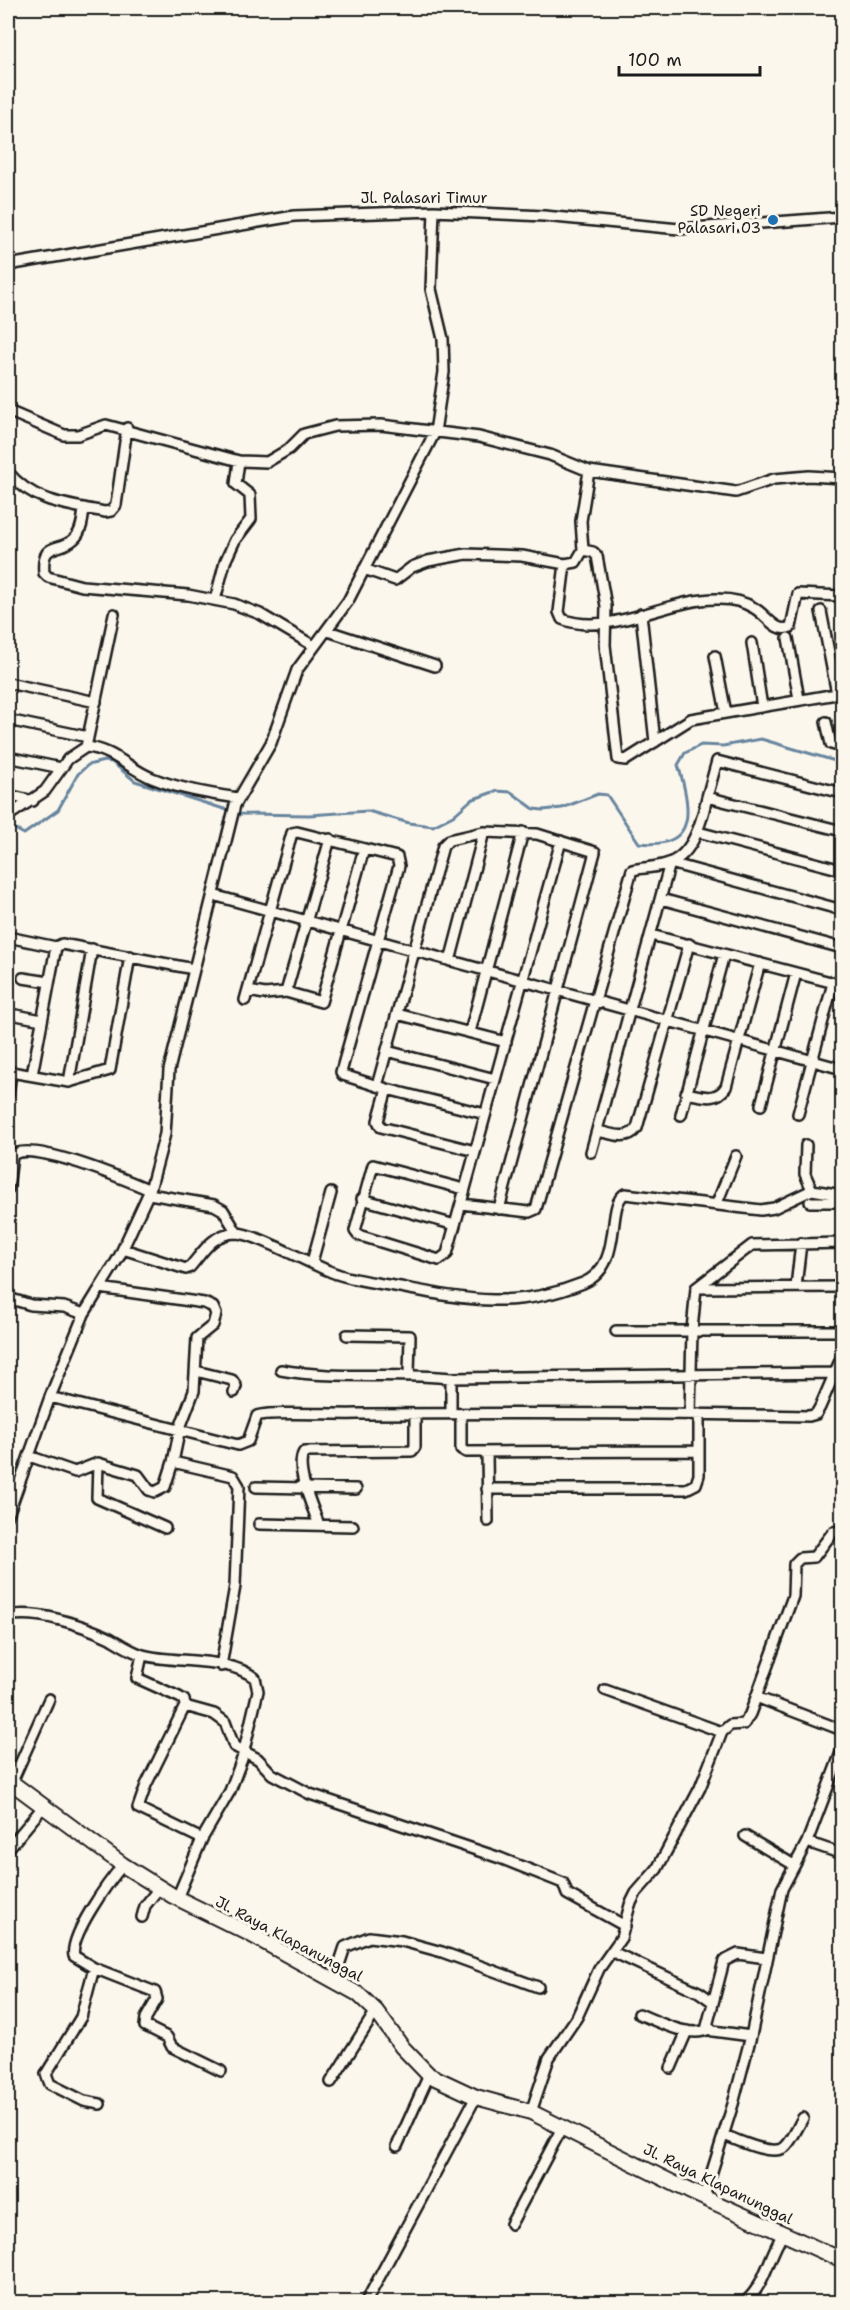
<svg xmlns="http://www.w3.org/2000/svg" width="850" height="2310" viewBox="0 0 850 2310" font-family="'Shantell Sans',sans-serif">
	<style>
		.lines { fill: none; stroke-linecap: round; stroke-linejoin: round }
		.stream { stroke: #68859f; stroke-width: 3 }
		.street-casing { stroke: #1c1c1c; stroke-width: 14 }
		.secondary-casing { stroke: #1c1c1c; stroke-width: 18 }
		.street { stroke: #fbf7ec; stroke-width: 9 }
		.secondary { stroke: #fbf7ec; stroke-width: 14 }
		.poi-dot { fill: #1f6fb2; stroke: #fbf7ec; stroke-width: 2 }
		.labels { text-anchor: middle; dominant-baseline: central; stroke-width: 6; stroke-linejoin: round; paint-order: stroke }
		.street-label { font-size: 15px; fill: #1c1c1c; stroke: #fbf7ec }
		.poi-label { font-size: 15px; fill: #1c1c1c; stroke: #fbf7ec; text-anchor: end }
	</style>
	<rect width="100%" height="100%" fill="#fbf7ec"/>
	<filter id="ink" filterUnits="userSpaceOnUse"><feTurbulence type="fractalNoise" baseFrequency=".0167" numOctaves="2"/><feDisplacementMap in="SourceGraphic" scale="12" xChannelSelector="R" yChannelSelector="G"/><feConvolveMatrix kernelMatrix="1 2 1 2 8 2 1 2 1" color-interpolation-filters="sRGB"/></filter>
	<g filter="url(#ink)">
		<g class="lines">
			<path class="stream" d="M 8,825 L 24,834 L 58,810 L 78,774 L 88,765 L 104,761 L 112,762 L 135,781 L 240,814 L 309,815 L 368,811 L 409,823 L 433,826 L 453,816 L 471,800 L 496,791 L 511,792 L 534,809 L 543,810 L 562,808 L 598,794 L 607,795 L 639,843 C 699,850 691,806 678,765 L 685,753 L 701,745 L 723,746 L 761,739 L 842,763"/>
			<g class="street-casing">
				<path id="street" d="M 8,265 L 294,216 L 434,211 L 544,216 L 679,229 L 842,217
					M 8,411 L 64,435 L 78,435 L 106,425 L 239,461 L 267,462 L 289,449 L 304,434 L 335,426 L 381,425 L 479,437 L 550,455 L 589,471 L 736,492 L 774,479 L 809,476 L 842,478
					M 8,472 C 32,502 68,505 105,512 L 111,511 L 116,505 L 127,428
					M 84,508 C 83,518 82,532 74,539 C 59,553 41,540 44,573 L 48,577 L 82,586 L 188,595 L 234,604 L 260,614 L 314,646
					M 583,550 L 593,552 L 597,556 L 606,606 L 605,645 L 618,759 L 626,760 L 691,719 L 842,693
					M 565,564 L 559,612 L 562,619 C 610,638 670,597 719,599 C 731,599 743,601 754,608 C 767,615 775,634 791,627 L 798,594 L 842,596
					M 364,569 L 395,580 L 412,567 L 428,561 L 466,554 L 522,556 L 565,564 L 576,562 L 583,550 L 581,521 L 589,471
					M 215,600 L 225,562 L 235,540 L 251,519 L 250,495 L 236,484 L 239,461
					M 821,611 L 837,694
					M 641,614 L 655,742
					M 328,631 L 435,666
					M 788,638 L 799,699
					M 752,643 L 762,707
					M 715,656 L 726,713
					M 8,683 L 96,702
					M 8,720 L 88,737
					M 826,722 L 831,744 L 842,747
					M 86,747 L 114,614
					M 8,757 L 61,768
					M 8,795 L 33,801
					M 707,797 L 717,761 L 842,793
					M 8,816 L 45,791 L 68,759 L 86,747 C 113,749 129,769 152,778 C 179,789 210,794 238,798
					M 698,832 L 842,870
					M 213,895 L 842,1069
					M 661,899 L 842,948
					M 651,935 L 842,985
					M 8,937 L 56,947
					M 450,961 L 484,832 L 537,834 L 595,852 L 499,1209
					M 23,978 L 49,982
					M 248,991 L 265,994 L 286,992 L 321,1002 L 364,849
					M 286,992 L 330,839
					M 245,1000 L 292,833 L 297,832 L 397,857 L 399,866 L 341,1072 L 343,1075 L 387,1089 L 378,1121 L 381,1127 L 475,1151
					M 397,1014 L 506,1042
					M 16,1015 L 42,1020
					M 470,1032 L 523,832
					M 387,1051 L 495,1079
					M 32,1075 L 56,947 L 62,944 L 194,969
					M 69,1082 L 92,949
					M 377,1086 L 443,846 L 449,840 L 484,832
					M 387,1089 L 485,1114
					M 686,1093 C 702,1096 716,1102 726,1087 L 760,963
					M 8,1095 L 11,1072 L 69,1082 L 110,1070 L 130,956
					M 761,1105 L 796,973
					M 798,1114 L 833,983
					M 681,1115 L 724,954
					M 598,1131 C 612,1134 627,1141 637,1128 L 689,944
					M 806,1145 L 805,1174 L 812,1190
					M 591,1152 L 670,863 L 842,910
					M 8,1189 L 12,1156 C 28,1138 129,1181 150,1190
					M 464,1189 L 373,1165 L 355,1231 L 358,1235 L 439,1260 L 447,1254 L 561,841
					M 149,1194 L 214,1205 L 223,1210 L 237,1233
					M 362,1199 L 455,1225
					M 810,1202 L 842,1202
					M 717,1203 L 736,1156
					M 461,1204 L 529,1212 L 536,1209 L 632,870 C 644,867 657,868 669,863 C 694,854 702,820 707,797 L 842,831
					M 123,1249 L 186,1269 L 190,1267 C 203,1252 213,1233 236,1233 C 259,1234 312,1266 337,1274 C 357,1281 379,1283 400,1287 C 468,1300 516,1310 583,1283 C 625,1266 605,1205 625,1194 L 761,1210 L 774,1208 L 812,1190 L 842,1195
					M 312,1262 L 331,1193
					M 796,1287 L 801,1243
					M 100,1288 L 204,1303 L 213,1307 L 216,1314 L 213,1325 L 197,1338 L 194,1391 L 180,1428 L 173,1462 L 233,1476 L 239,1486 L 235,1586 L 221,1666
					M 696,1288 L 842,1287
					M 8,1298 L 31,1305 L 64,1307 L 84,1314
					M 616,1331 L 842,1331
					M 347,1335 L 410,1336 L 409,1374
					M 281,1370 C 336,1380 394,1372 451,1378 L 835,1373
					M 196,1371 L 232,1380 L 236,1386 L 234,1392
					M 451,1378 L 451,1413
					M 50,1397 L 238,1445 L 248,1441 L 257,1416 C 267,1411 339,1415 357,1414 C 507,1413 658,1413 809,1416 L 816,1414 L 820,1407 L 842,1356
					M 461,1414 L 461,1449 L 466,1452 L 698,1451
					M 690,1414 L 692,1330 L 696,1288 L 752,1245 L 842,1243
					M 487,1453 L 488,1521
					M 29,1456 L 75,1472 L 98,1463 L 138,1475 L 149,1490 L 155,1492 L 165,1487 L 173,1462
					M 98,1463 L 97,1498 L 165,1528
					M 256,1487 L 356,1489
					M 487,1489 L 686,1489 L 696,1484 L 699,1475 L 699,1414
					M 8,1515 L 50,1397 L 84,1314 L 119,1257 L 150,1190 L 165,1134 L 169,1070 L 235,805 L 271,743 L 297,670 L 348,601 L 435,432 L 444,372 L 443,339 L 431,289 L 434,211
					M 259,1524 L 353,1526
					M 319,1525 C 313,1508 294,1468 304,1452 L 412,1451 L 415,1447 L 415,1414
					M 8,1616 C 38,1610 83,1625 110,1638 C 120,1644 132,1652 143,1655 C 176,1664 227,1656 255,1678 L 258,1691 L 242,1759 L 230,1791 L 202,1839 L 177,1898
					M 142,1655 L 137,1678 L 179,1697 L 184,1700 L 185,1706 L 146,1785 L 138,1808 L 202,1839
					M 605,1690 L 722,1732
					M 756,1697 L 842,1730
					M 185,1706 L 214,1714 L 225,1722 L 234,1746 L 258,1759 L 272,1774 L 310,1794 L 500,1858 L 563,1883 L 567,1894 L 625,1926
					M 11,1784 L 49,1699
					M 745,1836 L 794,1865
					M 807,1842 L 842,1854
					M 8,1849 L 43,1807
					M 142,1917 L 145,1906 L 159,1888
					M 613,1952 L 699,1992 L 713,2002
					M 94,1968 L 155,1992 L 157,1999 L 146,2018 L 145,2026 L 167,2037 L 172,2047 L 221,2071
					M 334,1980 L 345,1947 L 369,1937 L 402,1941 L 442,1952 L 538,1987
					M 639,2014 C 657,2021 690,2039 709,2029
					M 751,2036 L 713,2031 L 707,2026 L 724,1961 L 738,1954 L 766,1958
					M 671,2068 L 687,2031
					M 331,2082 L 376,2011
					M 100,2104 L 84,2101 L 50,2084 L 46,2074 L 81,2017 L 94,1968 L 74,1956 C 69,1936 109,1881 123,1865
					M 531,2112 L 549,2058 L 577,2017 L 599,1969 L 621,1938 L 630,1905 L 636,1893 L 657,1869 L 700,1788 L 722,1732 L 730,1725 L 744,1724 L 750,1714 L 793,1596 L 794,1564 L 800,1558 L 814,1557 L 833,1532 L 842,1531
					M 724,2135 C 737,2140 772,2157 785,2147 C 792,2141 798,2126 803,2118
					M 397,2146 L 429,2075
					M 704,2197 L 733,2104 L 751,2036 L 782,1889 L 807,1842 L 842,1750
					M 511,2224 L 563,2126
					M 366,2302 L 476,2097
					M 745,2302 C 766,2284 768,2257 783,2234"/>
			</g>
			<g class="secondary-casing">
				<path id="secondary" d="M 8,1780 L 123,1865 L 173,1896 L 248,1933 L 358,1994 L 376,2011 L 402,2047 L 429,2075 L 476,2097 L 531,2112 L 689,2191 L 842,2260"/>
			</g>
			<use href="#street" class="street"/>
			<use href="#secondary" class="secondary"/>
		</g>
	</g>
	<circle class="poi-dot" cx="773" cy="220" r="6"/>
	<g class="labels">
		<g class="street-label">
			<text x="424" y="198">Jl. Palasari Timur</text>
			<text transform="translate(289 1939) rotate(28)">Jl. Raya Klapanunggal</text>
			<text transform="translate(718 2184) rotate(26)">Jl. Raya Klapanunggal</text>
		</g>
		<g class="poi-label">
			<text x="761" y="211">SD Negeri<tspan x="761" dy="17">Palasari 03</tspan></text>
		</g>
	</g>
	<rect width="850" height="2310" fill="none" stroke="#fbf7ec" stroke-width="30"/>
	<rect x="15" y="15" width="820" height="2280" fill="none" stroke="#1c1c1c" stroke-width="2" filter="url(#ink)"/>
	<path d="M619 66v9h141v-9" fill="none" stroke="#1c1c1c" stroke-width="3"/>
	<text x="628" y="66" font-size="18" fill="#1c1c1c" stroke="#fbf7ec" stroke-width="4.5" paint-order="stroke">100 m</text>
</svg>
